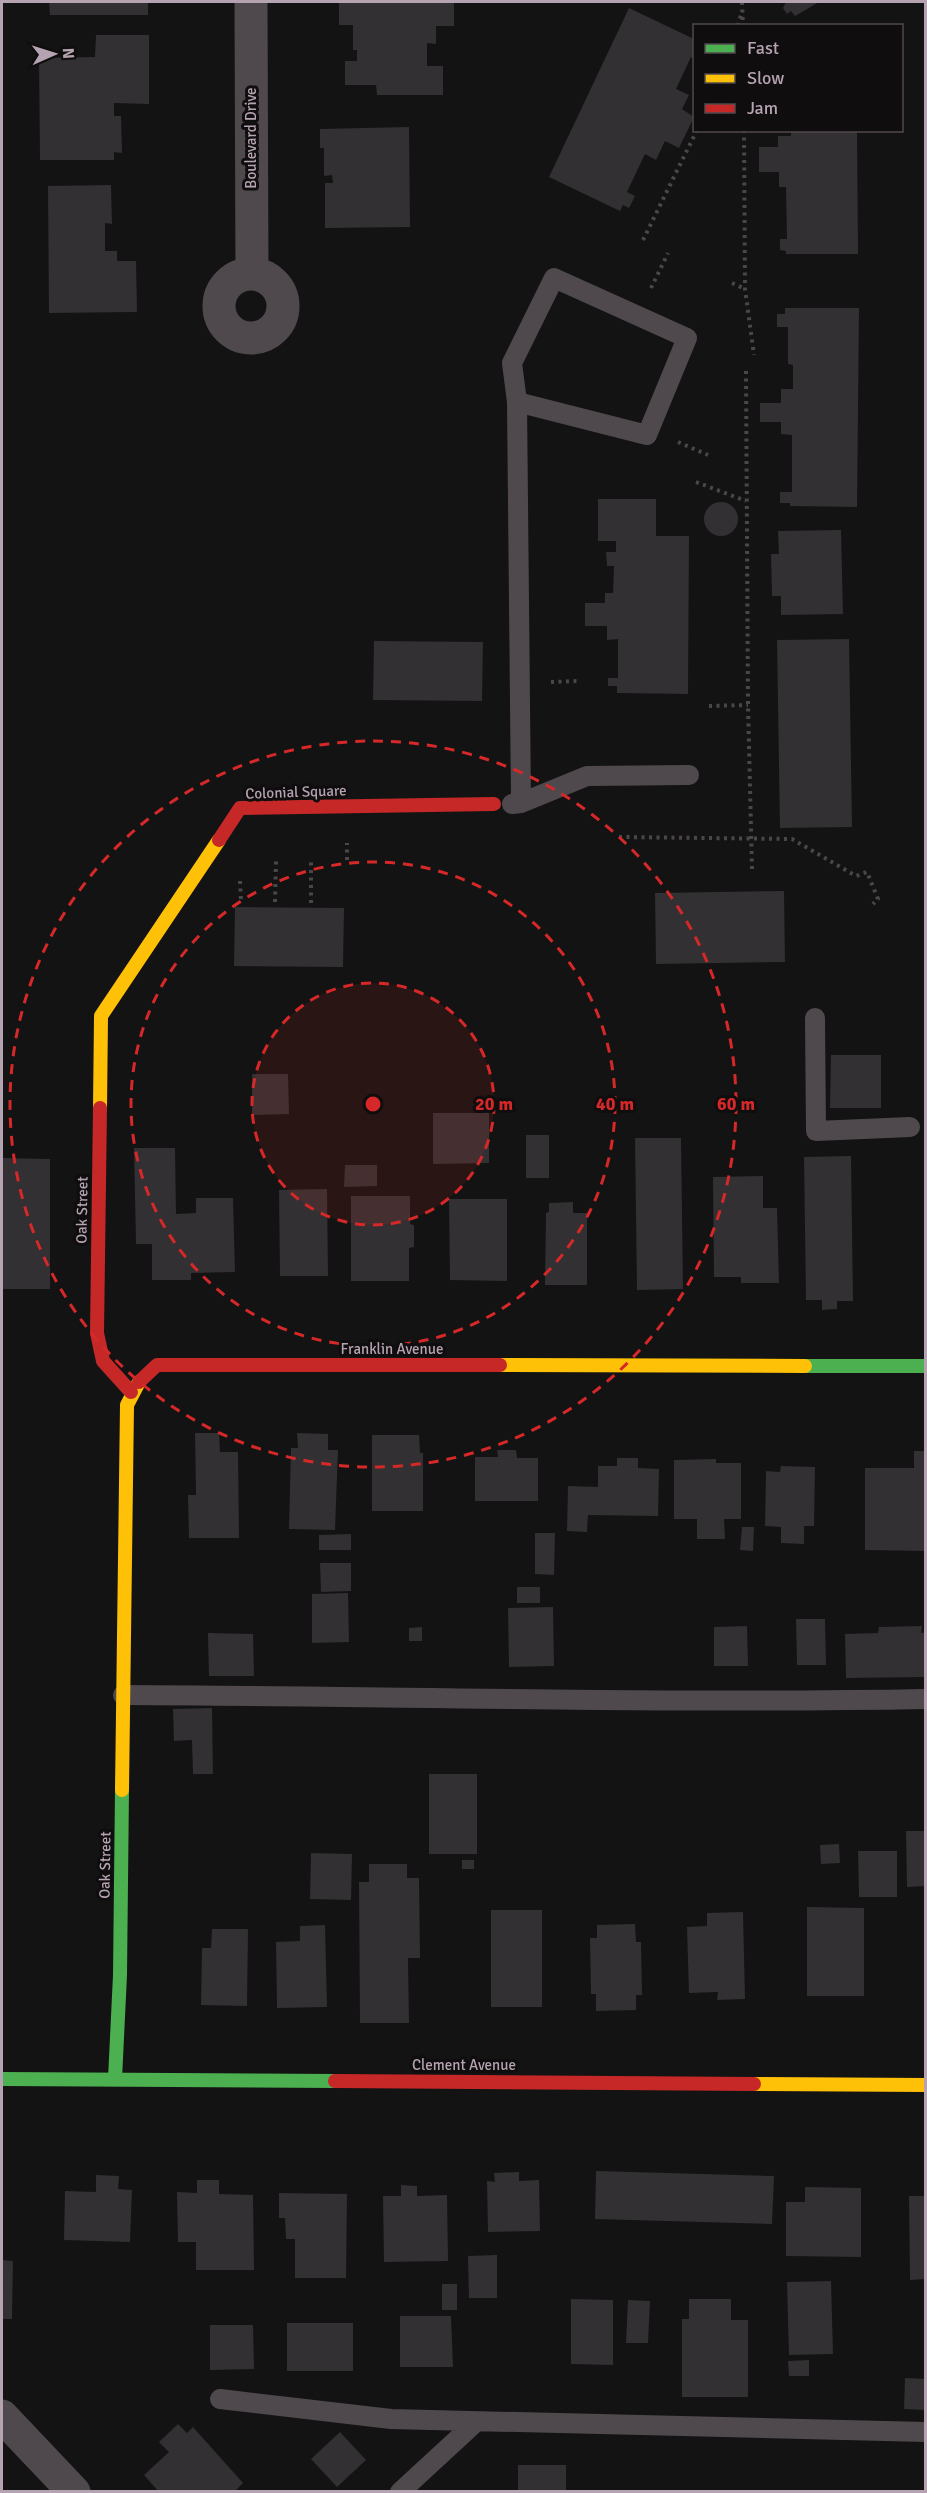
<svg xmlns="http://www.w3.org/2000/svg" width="927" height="2493" viewBox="0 0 927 2493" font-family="Signika,sans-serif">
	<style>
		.building { fill: #323032 }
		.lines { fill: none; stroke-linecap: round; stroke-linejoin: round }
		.path { stroke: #4b4649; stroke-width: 4; stroke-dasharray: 3 4.5; stroke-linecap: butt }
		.lane { stroke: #4f494e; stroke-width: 20 }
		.street { stroke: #4f494e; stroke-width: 33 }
		.fast { stroke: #4caf50; stroke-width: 14 }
		.slow { stroke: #ffc107; stroke-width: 14 }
		.jam { stroke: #c62828; stroke-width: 14 }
		.ring { fill: none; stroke: #d62828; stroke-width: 3; stroke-dasharray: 10 8 }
		.labels { text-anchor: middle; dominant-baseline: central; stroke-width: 6; stroke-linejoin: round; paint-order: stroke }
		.street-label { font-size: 15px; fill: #b5a3b1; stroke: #0f0d0e }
		.centre { fill: #d62828; stroke: #0f0d0e; stroke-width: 3 }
		.ring-label { font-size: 18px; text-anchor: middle; font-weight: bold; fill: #d62828; stroke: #0f0d0e; stroke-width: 6; stroke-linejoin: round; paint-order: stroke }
	</style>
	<rect width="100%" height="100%" fill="#131313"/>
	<path class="building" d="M 49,2 L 148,2 L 148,15 L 50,15 Z
		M 339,2 L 454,2 L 454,26 L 436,26 L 436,44 L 427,43 L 427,66 L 443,66 L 443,95 L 377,95 L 376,85 L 345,85 L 345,61 L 357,61 L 357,50 L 353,50 L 353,25 L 339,25 Z
		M 786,2 L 819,2 L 795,16 L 791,11 L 787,14 L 783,8 Z
		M 629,8 L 694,39 L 694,59 L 691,57 L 676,89 L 689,95 L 682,109 L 694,117 L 679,148 L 665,141 L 656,160 L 645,154 L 627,192 L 635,196 L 629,208 L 623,205 L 620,211 L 549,177 Z
		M 96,35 L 149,35 L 149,104 L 114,103 L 114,116 L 121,116 L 122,153 L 114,152 L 114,160 L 40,160 L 39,58 L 95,57 Z
		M 409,127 L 410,227 L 325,228 L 325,183 L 333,183 L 332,175 L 324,176 L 324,148 L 320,148 L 320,129 Z
		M 791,130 L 857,130 L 858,254 L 786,254 L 786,251 L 780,250 L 780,239 L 787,239 L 786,187 L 779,187 L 779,172 L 759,172 L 759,147 L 778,147 L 778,136 L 791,136 Z
		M 111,185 L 112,224 L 105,223 L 105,251 L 117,251 L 117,261 L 136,261 L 137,312 L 49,313 L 48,186 Z
		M 785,308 L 859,308 L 857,507 L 790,506 L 790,503 L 780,503 L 780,492 L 792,492 L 792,435 L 781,434 L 781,422 L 760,422 L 760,403 L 781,403 L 781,389 L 793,389 L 793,365 L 788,364 L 788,327 L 777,327 L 777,314 L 785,314 Z
		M 598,499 L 656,499 L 656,536 L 689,536 L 688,694 L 617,693 L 617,686 L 608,686 L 608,678 L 618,678 L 618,639 L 607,640 L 607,626 L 585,626 L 585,603 L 605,603 L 605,593 L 613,593 L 614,566 L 607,566 L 606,552 L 616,552 L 616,541 L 598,541 Z
		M704 519a17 17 0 1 1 34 0a17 17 0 1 1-34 0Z
		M 841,530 L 843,614 L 781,615 L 781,596 L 772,596 L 771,554 L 779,554 L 778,531 Z
		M 849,639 L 852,827 L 780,828 L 777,640 Z
		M 374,641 L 483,642 L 482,701 L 373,700 Z
		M 784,891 L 785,962 L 656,964 L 655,893 Z
		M 235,907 L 344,908 L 343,967 L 234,966 Z
		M 831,1055 L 881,1055 L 881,1108 L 830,1108 Z
		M 252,1074 L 288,1074 L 289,1114 L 252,1115 Z
		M 433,1113 L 489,1113 L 489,1163 L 433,1164 Z
		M 526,1135 L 549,1135 L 549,1178 L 526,1178 Z
		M 635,1138 L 681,1138 L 683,1289 L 637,1290 Z
		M 134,1148 L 175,1148 L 176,1214 L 196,1213 L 196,1198 L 233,1198 L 235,1272 L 191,1273 L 191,1280 L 152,1280 L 152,1244 L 136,1244 Z
		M 851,1156 L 853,1301 L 837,1301 L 837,1309 L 822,1310 L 822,1300 L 806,1300 L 804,1157 Z
		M 3,1158 L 50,1159 L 50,1289 L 3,1289 Z
		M 345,1165 L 377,1165 L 377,1186 L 344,1187 Z
		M 763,1176 L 763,1208 L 777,1208 L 779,1283 L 741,1283 L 741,1277 L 714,1277 L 713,1177 Z
		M 327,1189 L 328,1276 L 280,1276 L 279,1190 Z
		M 351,1196 L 410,1196 L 410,1224 L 414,1225 L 414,1247 L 409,1248 L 409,1281 L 351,1281 Z
		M 449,1199 L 507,1199 L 507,1281 L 450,1280 Z
		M 573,1202 L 573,1213 L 587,1213 L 587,1285 L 545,1285 L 546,1213 L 549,1212 L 549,1203 Z
		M 195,1433 L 219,1433 L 220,1452 L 238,1452 L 239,1538 L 189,1538 L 188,1495 L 196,1495 Z
		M 297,1433 L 328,1434 L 328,1450 L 338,1450 L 335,1530 L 289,1529 L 291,1448 L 298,1448 Z
		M 372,1435 L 419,1435 L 420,1453 L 423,1453 L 423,1511 L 372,1511 Z
		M 497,1450 L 516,1450 L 517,1458 L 538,1458 L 538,1501 L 475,1501 L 475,1457 L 498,1457 Z
		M 914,1451 L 926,1451 L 926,1551 L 865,1550 L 865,1468 L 914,1468 Z
		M 617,1458 L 638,1458 L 638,1468 L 659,1469 L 658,1516 L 588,1515 L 587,1532 L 567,1531 L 568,1486 L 598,1487 L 598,1466 L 617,1466 Z
		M 716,1459 L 716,1463 L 741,1463 L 741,1519 L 724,1519 L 725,1539 L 697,1539 L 697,1519 L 674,1519 L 674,1460 Z
		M 781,1466 L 815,1467 L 814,1526 L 804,1526 L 804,1544 L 781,1543 L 781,1527 L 765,1526 L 766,1471 L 780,1472 Z
		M 742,1527 L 754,1527 L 753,1551 L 740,1550 Z
		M 535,1533 L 555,1533 L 554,1575 L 535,1574 Z
		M 351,1534 L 351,1550 L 319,1550 L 319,1535 Z
		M 320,1563 L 351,1563 L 351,1591 L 321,1592 Z
		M 517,1587 L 540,1587 L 540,1603 L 517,1603 Z
		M 348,1593 L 349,1642 L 312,1643 L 312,1594 Z
		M 553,1607 L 554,1666 L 509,1667 L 508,1608 Z
		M 796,1619 L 825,1619 L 826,1665 L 797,1665 Z
		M 747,1626 L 748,1666 L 714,1666 L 714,1627 Z
		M 922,1626 L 921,1633 L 926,1632 L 926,1677 L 846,1678 L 845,1634 L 878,1633 L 879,1627 Z
		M 422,1627 L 422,1641 L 409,1641 L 409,1628 Z
		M 208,1633 L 253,1634 L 254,1676 L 209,1676 Z
		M 212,1708 L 213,1774 L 193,1774 L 192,1740 L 174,1741 L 173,1709 Z
		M 429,1774 L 477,1774 L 477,1854 L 429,1854 Z
		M 906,1831 L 926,1831 L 926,1886 L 907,1887 Z
		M 839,1844 L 840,1863 L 821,1864 L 820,1845 Z
		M 858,1851 L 897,1851 L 897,1897 L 859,1897 Z
		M 311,1853 L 352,1854 L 351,1900 L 310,1899 Z
		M 462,1860 L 474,1860 L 474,1869 L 462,1869 Z
		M 369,1864 L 407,1864 L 407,1878 L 419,1878 L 420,1958 L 408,1958 L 409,2023 L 360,2023 L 359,1882 L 369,1882 Z
		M 807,1907 L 864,1908 L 864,1996 L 807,1996 Z
		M 491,1910 L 542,1910 L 542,2007 L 491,2007 Z
		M 743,1912 L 745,1999 L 717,2000 L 718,1992 L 689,1993 L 687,1927 L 707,1926 L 707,1913 Z
		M 635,1924 L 636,1942 L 641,1942 L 642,1995 L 636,1995 L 636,2010 L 596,2011 L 596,1994 L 591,1994 L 590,1938 L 597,1938 L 597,1925 Z
		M 325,1925 L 327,2007 L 277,2008 L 276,1942 L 300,1941 L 300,1926 Z
		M 212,1929 L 248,1929 L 247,2006 L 201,2005 L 202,1948 L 211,1948 Z
		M 596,2171 L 774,2176 L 772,2224 L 595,2219 Z
		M 519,2172 L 519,2181 L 539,2180 L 540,2231 L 488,2232 L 487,2181 L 495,2182 L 494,2173 Z
		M 96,2175 L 119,2176 L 118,2189 L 132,2190 L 130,2242 L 64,2240 L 65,2191 L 96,2192 Z
		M 197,2180 L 219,2180 L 219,2194 L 253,2195 L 254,2270 L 196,2270 L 196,2242 L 178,2242 L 177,2192 L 197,2193 Z
		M 401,2185 L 417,2186 L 417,2196 L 447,2195 L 448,2261 L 384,2262 L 383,2196 L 401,2196 Z
		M 805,2187 L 861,2188 L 861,2257 L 786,2256 L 786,2202 L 805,2202 Z
		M 279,2193 L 347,2194 L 346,2278 L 295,2278 L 295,2239 L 286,2239 L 285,2218 L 279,2218 Z
		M 909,2196 L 926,2196 L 926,2279 L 910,2280 Z
		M 497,2255 L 497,2298 L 469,2298 L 468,2256 Z
		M 2,2260 L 13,2261 L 12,2319 L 2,2319 Z
		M 831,2281 L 833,2354 L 789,2355 L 787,2282 Z
		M 442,2284 L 457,2284 L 457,2310 L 442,2310 Z
		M 571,2299 L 613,2300 L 613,2365 L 571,2364 Z
		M 689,2299 L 731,2299 L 731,2320 L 748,2320 L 748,2397 L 682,2397 L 682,2319 L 689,2319 Z
		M 628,2300 L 650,2301 L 648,2343 L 626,2343 Z
		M 400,2316 L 451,2316 L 453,2367 L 400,2367 Z
		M 287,2323 L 353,2323 L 353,2371 L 287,2371 Z
		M 210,2325 L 253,2325 L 254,2369 L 210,2370 Z
		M 809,2360 L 809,2376 L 789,2376 L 788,2361 Z
		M 905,2378 L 926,2379 L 926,2410 L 904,2409 Z
		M 178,2424 L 187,2433 L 193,2427 L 243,2483 L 234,2492 L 159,2492 L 144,2475 L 169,2452 L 159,2442 Z
		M 340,2432 L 366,2460 L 337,2487 L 311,2459 Z
		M 518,2465 L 566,2465 L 566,2492 L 518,2492 Z"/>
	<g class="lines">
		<path class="path" d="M 742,2 L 743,26
			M 738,26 L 742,11
			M 744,130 L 745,289 L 754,355
			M 643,240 L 697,130
			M 732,283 L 745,289
			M 651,288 L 668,253
			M 746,371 L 748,705 L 752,869
			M 678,442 L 708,455
			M 696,482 L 746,501
			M 551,682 L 579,681
			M 709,706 L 748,705
			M 619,837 L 792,839 L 856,876 L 867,872 L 878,899 L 873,904
			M 347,860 L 347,843
			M 240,881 L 241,901
			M 275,902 L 276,861
			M 311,903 L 311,860"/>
		<path class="lane" d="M 517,402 L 512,363 L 554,278 L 687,338 L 647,435 L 517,402 L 521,803
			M 512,804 L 521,803 L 587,776 L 689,775
			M 815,1018 L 816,1131 L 910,1127
			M 123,1695 C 391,1696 658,1704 926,1699
			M 220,2399 L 391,2419 L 926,2432
			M 400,2492 L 476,2422"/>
		<path class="street" d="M 251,2 L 252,274
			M219 306a32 32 0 1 1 64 0a32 32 0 1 1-64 0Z
			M 2,2416 L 74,2492"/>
		<path class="fast" d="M 805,1366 L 926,1366
			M 2,2079 L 335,2081
			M 115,2079 L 120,1975 L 122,1790"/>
		<path class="slow" d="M 100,1108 L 101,1016 L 219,840
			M 500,1365 L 805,1366
			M 122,1790 L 127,1405 L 139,1382
			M 754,2084 L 926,2085"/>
		<path class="jam" d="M 219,840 L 240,808 L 494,804
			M 100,1108 L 97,1333 L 103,1361 L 131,1392
			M 139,1382 L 157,1365 L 500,1365
			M 335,2081 L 754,2084"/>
	</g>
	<circle cx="373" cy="1104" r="121" fill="#d62828" fill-opacity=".12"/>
	<g class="ring">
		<circle cx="373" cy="1104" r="121"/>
		<circle cx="373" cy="1104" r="242"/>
		<circle cx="373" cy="1104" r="363"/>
	</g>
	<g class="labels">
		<g class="street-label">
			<text transform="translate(251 138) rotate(-90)">Boulevard Drive</text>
			<text transform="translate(296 792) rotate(-2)">Colonial Square</text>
			<text transform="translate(82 1210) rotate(-89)">Oak Street</text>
			<text x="392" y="1349">Franklin Avenue</text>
			<text transform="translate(105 1865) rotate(-89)">Oak Street</text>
			<text x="464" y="2065">Clement Avenue</text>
		</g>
	</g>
	<circle cx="373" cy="1104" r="9" class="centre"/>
	<g class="ring-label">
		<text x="494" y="1110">20 m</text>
		<text x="615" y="1110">40 m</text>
		<text x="736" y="1110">60 m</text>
	</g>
	<rect width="927" height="2493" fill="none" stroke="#b5a3b1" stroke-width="6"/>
	<rect x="693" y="24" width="210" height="108" fill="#0f0d0e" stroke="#51494f" stroke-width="1.5"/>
	<rect x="705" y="44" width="30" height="9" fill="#4caf50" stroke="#51494f" stroke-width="1.5"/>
	<text x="747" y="54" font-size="18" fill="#b5a3b1">Fast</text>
	<rect x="705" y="74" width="30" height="9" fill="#ffc107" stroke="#51494f" stroke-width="1.5"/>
	<text x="747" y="84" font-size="18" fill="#b5a3b1">Slow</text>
	<rect x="705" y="104" width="30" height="9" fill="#c62828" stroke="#51494f" stroke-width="1.5"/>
	<text x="747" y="114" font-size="18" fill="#b5a3b1">Jam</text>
	<g transform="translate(54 54) rotate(87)" stroke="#0f0d0e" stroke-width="4.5" paint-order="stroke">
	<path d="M0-4.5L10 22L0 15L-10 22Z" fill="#b5a3b1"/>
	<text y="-9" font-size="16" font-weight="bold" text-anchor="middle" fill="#b5a3b1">N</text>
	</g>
</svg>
